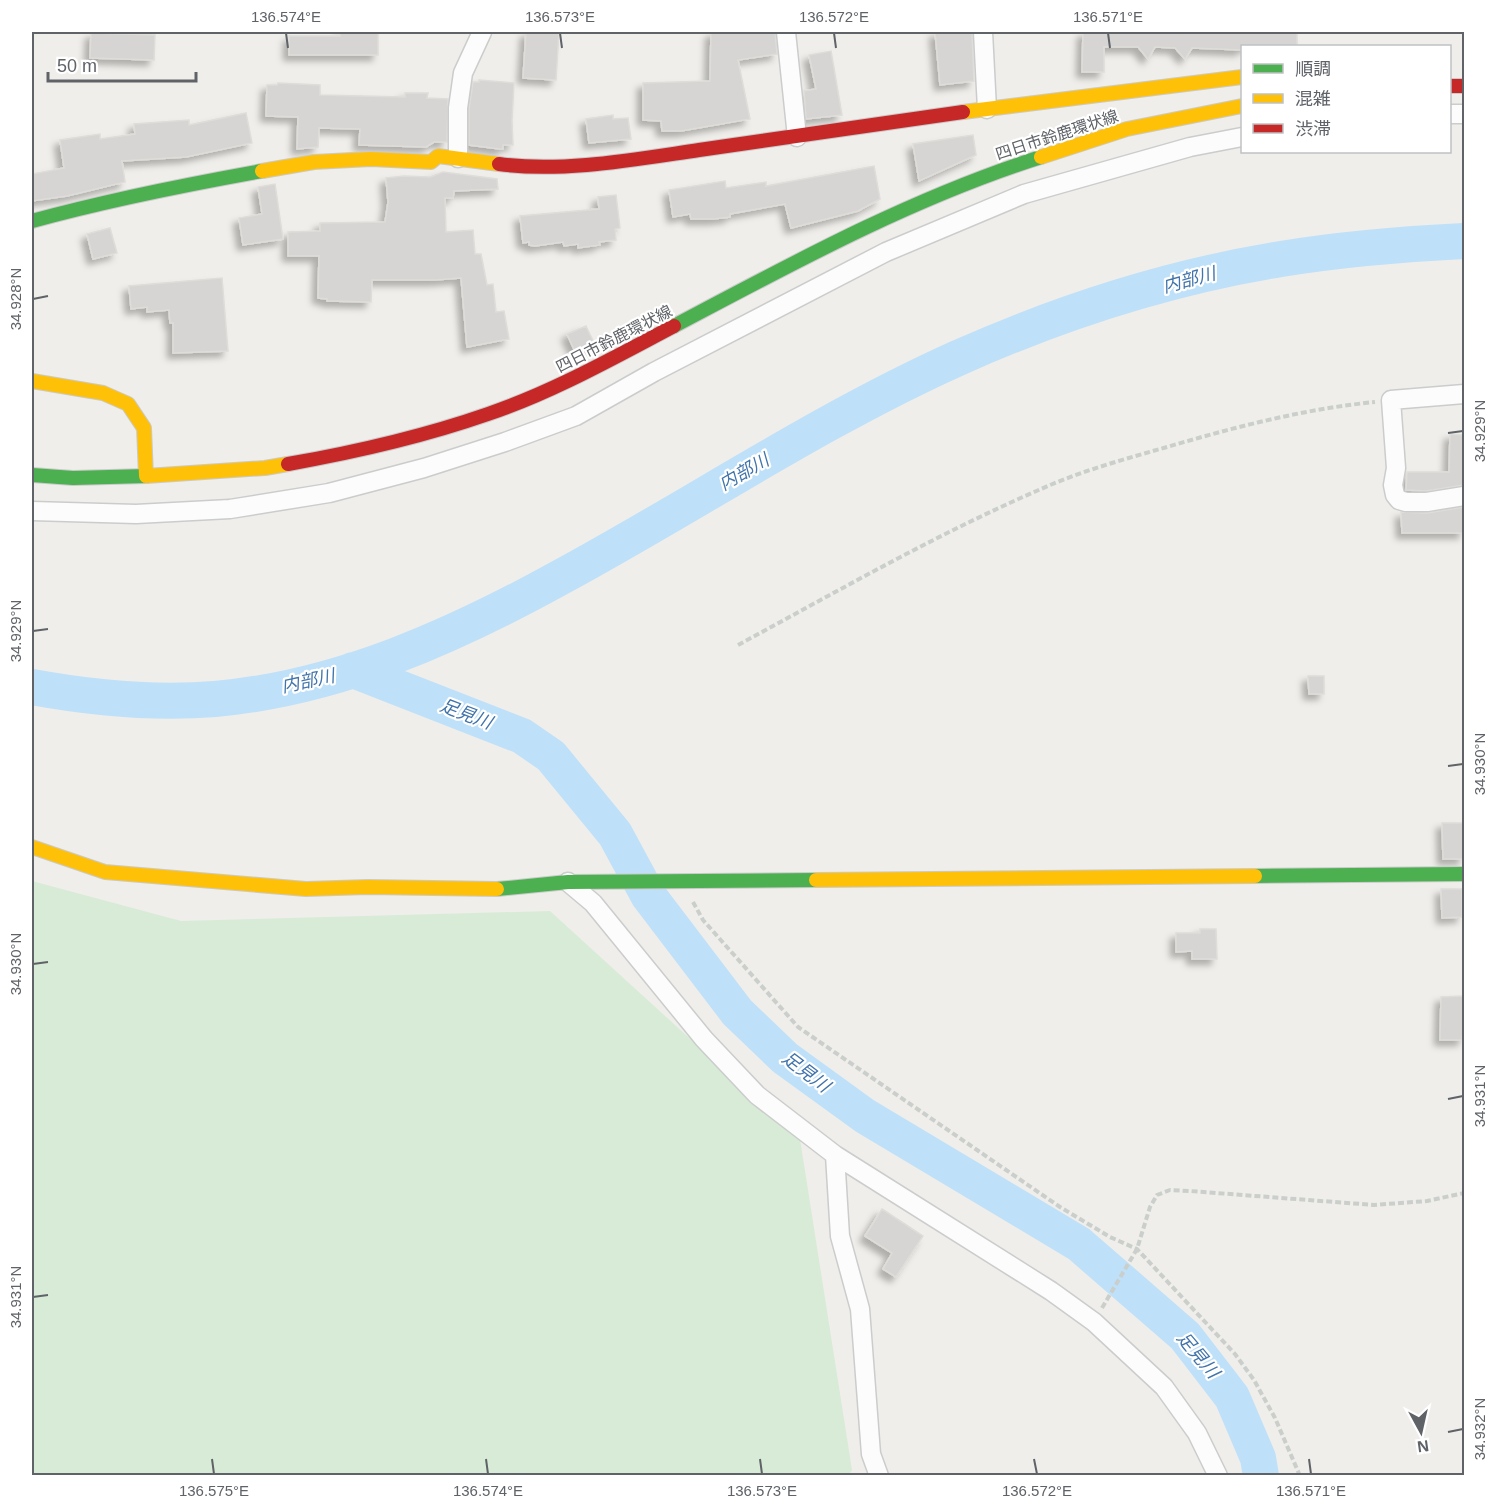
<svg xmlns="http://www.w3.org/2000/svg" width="1496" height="1507" viewBox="0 0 1496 1507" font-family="Arial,'Noto Sans JP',sans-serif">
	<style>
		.green { fill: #d8ebd6 }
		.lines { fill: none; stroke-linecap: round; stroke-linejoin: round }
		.river { stroke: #bfe0f9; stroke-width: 36 }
		.building { fill: #d6d5d3; stroke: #deddd9; stroke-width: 1.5; filter: url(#shadow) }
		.street-casing { stroke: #cbcccc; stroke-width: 21 }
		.fast-casing { stroke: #cacacb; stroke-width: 16 }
		.slow-casing { stroke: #cacacb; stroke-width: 16 }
		.jam-casing { stroke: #cacacb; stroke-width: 16 }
		.path { stroke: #cacfcc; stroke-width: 4; stroke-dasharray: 6 3; stroke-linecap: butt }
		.street { stroke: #fdfcfc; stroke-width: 18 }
		.fast { stroke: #4caf50; stroke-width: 14 }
		.slow { stroke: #ffc107; stroke-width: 14 }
		.jam { stroke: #c62828; stroke-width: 14 }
		.ticks { fill: none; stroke: #5f6368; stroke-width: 2 }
		.labels { text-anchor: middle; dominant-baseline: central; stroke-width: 4.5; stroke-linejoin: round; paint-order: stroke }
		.street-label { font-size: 16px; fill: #5f6368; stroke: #fff }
		.water-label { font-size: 18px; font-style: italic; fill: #4174aa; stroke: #fff }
		.neatline { fill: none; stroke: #5f6368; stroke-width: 2 }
		.ticks-label { font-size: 15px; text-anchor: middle; fill: #5f6368 }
	</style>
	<defs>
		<filter id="shadow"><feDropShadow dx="-5.5" dy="5.5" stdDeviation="3" flood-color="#0004"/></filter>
	</defs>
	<rect width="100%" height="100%" fill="#efeeea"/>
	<path class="green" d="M 32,881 L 181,921 L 550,911 L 800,1139 L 852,1470 L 849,1475 L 32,1475 Z"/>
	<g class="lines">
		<path class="river" d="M 353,670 L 522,736 L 551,756 L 615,834 L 648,895 L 737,1012 L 785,1058 L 865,1116 L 1079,1244 L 1185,1336 L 1232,1397 L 1258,1458 L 1261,1476
			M 32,687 C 92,698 154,704 215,699 C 339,688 454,636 561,577 C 694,505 820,420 958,358 C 1061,312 1170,277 1281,259 C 1342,249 1403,244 1464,241"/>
	</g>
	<path class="building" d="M 340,32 L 378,32 L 378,55 L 289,55 L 289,36 L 340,36 Z
		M 526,32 L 559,32 L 556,80 L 523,78 Z
		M 711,32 L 775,32 L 777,54 L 738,60 L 750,119 L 681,131 L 662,131 L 661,121 L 643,120 L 643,83 L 710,81 Z
		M 935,32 L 972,32 L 974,81 L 940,85 Z
		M 1083,32 L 1297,32 L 1297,46 L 1242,46 L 1242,50 L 1192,48 L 1185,59 L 1175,48 L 1155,47 L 1148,59 L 1138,47 L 1104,47 L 1104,72 L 1082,72 Z
		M 91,33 L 155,35 L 154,60 L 90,58 Z
		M 831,51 L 842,115 L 806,119 L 804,91 L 816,89 L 809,55 Z
		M 479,80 L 514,83 L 512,121 L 513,145 L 503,145 L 503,149 L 500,149 L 469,145 L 469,109 L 473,82 L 479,82 Z
		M 278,83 L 320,85 L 320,95 L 405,97 L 405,93 L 428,93 L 427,98 L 448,99 L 447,142 L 434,142 L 426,147 L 359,145 L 360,129 L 319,128 L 318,147 L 297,149 L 298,117 L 266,116 L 267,85 L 277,85 Z
		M 246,113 L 252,143 L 186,157 L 122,161 L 125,182 L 67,196 L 32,201 L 32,174 L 64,168 L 60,140 L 100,134 L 100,139 L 135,134 L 134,124 L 189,120 L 189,125 Z
		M 613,115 L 613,119 L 628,118 L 631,139 L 589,143 L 586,119 Z
		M 973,135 L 976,155 L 919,181 L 913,144 Z
		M 874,166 L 880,199 L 858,211 L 791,228 L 785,204 L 730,214 L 730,217 L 713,219 L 691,219 L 690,214 L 673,217 L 669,190 L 725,181 L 726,188 L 766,182 L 766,186 Z
		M 443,172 L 497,179 L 498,189 L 454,191 L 453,198 L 445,198 L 446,232 L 473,230 L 475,254 L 481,254 L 487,285 L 493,284 L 496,312 L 504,311 L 509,339 L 467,347 L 461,278 L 434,280 L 372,280 L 371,302 L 327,301 L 327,299 L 318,298 L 319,256 L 288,256 L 288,232 L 320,231 L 320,223 L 385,222 L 388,202 L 386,178 L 404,176 L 430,177 Z
		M 275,184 L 283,239 L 243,245 L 239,218 L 262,214 L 258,187 Z
		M 616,195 L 620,228 L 615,229 L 616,240 L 599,242 L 600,245 L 578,248 L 578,244 L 564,246 L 563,242 L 535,246 L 529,245 L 529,242 L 523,243 L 520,216 L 599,209 L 598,197 Z
		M 110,228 L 117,253 L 93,259 L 87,234 Z
		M 222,278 L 228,351 L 173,353 L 173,323 L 170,323 L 169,310 L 147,312 L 147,307 L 131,309 L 129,286 Z
		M 586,326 L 595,345 L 576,354 L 567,334 Z
		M 1450,434 L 1464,435 L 1464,485 L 1426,491 L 1406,490 L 1407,472 L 1449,472 Z
		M 1464,507 L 1464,533 L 1402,533 L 1401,512 L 1427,513 Z
		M 1308,676 L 1324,676 L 1324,694 L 1309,694 Z
		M 1442,823 L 1464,823 L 1464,859 L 1443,859 Z
		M 1441,889 L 1462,889 L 1462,917 L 1442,918 Z
		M 1200,929 L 1216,929 L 1217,959 L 1192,959 L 1192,951 L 1176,952 L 1176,933 L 1200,933 Z
		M 1464,996 L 1464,1037 L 1462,1037 L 1463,1040 L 1440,1040 L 1441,997 Z
		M 882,1209 L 923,1236 L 896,1277 L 883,1269 L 892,1253 L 865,1236 Z"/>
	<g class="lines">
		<g class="street-casing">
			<path id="street" d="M 786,32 L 797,137
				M 983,32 L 987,109
				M 1450,114 L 1464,114
				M 458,158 L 458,108 L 463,73 L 482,32
				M 1464,394 L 1391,400 L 1396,468 L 1393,485 L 1395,495 L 1399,500 L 1406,502 L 1427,502 L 1464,496
				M 32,511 L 136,514 L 230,509 L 329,493 L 424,468 L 505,442 L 576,416 L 654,372 L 886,252 L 1024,194 L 1190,147 L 1242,137
				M 568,882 L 593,903 L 704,1039 L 757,1095 L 835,1155 L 1051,1291 L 1094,1322 L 1164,1387 L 1197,1433 L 1218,1476
				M 835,1155 L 840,1236 L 860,1309 L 871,1454 L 879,1476"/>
		</g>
		<g class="fast-casing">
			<path id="fast" d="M 32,221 C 108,200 184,185 262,171
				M 674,326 C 793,263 912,198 1041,157
				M 32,475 L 73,478 L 146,476
				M 1255,876 L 1464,874
				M 497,889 L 568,882 L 816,880"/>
		</g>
		<g class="slow-casing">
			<path id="slow" d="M 963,112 L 1242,77
				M 1041,157 L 1127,129 L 1242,106
				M 262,171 L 314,162 L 371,159 L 431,162 L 438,156 L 499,164
				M 32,381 L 103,393 L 128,404 L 144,428 L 146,476 L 265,468 L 288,464
				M 32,847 L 105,872 L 306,889 L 368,887 L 497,889
				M 816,880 L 1255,876"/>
		</g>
		<g class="jam-casing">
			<path id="jam" d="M 1450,86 L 1464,86
				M 499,164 C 562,173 637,159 699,150 C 787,138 875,125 963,112
				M 288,464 C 356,452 422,437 488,414 C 553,392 613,358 674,326"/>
		</g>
		<path class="path" d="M 738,645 C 838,591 937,534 1041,489 C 1081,471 1125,459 1167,447 C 1235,427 1304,409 1375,402
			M 693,902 L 703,920 L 798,1027 L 1060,1207 L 1110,1237 L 1137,1249 L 1235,1354 L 1254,1380 L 1275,1418 L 1300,1476
			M 1102,1308 L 1137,1249 L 1150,1207 L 1157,1195 L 1170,1190 L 1190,1191 L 1374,1205 L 1427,1201 L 1464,1193"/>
		<use href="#street" class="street"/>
		<use href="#fast" class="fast"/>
		<use href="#slow" class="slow"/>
		<use href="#jam" class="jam"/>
	</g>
	<path class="ticks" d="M 286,33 L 288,48M 560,33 L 562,48M 834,33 L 836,48M 1108,33 L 1110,48M 33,299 L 48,296M 1448,433 L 1463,431M 33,631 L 48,629M 1448,766 L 1463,764M 33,964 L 48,962M 1448,1099 L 1463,1096M 33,1297 L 48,1295M 1448,1432 L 1463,1429M 212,1459 L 214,1474M 486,1459 L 488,1474M 760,1459 L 762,1474M 1034,1459 L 1037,1474M 1309,1459 L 1311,1474"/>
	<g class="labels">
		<g class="street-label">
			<text transform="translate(1057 135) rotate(-18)">四日市鈴鹿環状線</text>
			<text transform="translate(614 339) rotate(-27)">四日市鈴鹿環状線</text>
		</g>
		<g class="water-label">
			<text transform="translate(1189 280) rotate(-15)">内部川</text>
			<text transform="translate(744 472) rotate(-30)">内部川</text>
			<text transform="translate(308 681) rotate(-12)">内部川</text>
			<text transform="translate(466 714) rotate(21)">足見川</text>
			<text transform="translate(806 1072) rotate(37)">足見川</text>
			<text transform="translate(1198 1355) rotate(50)">足見川</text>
		</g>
	</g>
	<rect width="1496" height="1507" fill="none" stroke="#ffffff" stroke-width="66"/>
	<rect x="1241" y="45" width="210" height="108" fill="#ffffff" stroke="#bfc1c3" stroke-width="1.5"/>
	<rect x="1253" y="64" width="30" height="9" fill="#4caf50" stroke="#bfc1c3" stroke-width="1.5"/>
	<text x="1295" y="75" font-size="18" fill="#5f6368">順調</text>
	<rect x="1253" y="94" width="30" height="9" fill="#ffc107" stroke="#bfc1c3" stroke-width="1.5"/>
	<text x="1295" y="105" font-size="18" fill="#5f6368">混雑</text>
	<rect x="1253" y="124" width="30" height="9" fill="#c62828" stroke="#bfc1c3" stroke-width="1.5"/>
	<text x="1295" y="135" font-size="18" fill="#5f6368">渋滞</text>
	<g transform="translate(1421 1432) rotate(172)" stroke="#ffffff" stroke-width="4.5" paint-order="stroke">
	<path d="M0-4.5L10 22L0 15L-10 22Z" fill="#5f6368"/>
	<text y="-9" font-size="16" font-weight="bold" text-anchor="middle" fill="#5f6368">N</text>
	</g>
	<path d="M48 72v9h148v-9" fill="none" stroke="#5f6368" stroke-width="3"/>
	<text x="57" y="72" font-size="18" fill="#5f6368" stroke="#ffffff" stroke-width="4.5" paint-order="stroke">50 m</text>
	<rect x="33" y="33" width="1430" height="1441" class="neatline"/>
	<g class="ticks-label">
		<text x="286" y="22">136.574°E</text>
		<text x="560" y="22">136.573°E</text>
		<text x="834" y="22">136.572°E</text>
		<text x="1108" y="22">136.571°E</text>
		<text transform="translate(16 299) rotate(-90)" y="5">34.928°N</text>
		<text transform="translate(1480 431) rotate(-90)" y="5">34.929°N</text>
		<text transform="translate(16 631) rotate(-90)" y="5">34.929°N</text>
		<text transform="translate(1480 764) rotate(-90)" y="5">34.930°N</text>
		<text transform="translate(16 964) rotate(-90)" y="5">34.930°N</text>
		<text transform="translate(1480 1096) rotate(-90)" y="5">34.931°N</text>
		<text transform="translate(16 1297) rotate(-90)" y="5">34.931°N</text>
		<text transform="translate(1480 1429) rotate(-90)" y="5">34.932°N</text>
		<text x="214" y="1496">136.575°E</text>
		<text x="488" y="1496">136.574°E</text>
		<text x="762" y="1496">136.573°E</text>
		<text x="1037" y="1496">136.572°E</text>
		<text x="1311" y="1496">136.571°E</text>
	</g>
</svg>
